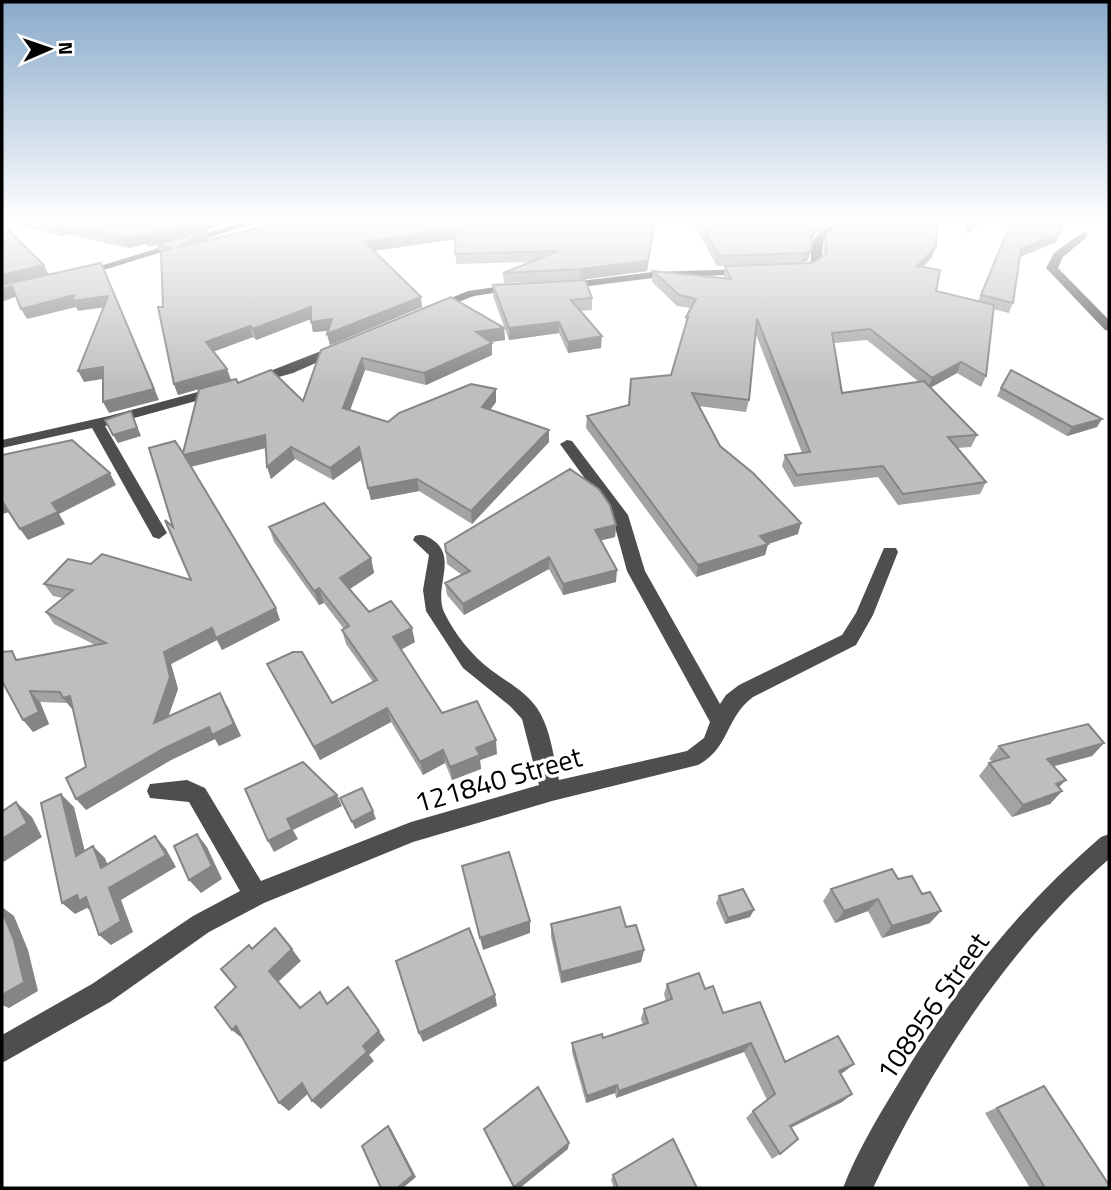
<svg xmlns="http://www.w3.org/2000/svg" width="1111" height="1190" viewBox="0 0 1111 1190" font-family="'Titillium Web',sans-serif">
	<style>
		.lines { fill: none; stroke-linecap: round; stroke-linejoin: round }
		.minor { fill: #4e4e4e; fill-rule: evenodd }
		.wall { fill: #a3a3a3; fill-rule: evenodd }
		.shaded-wall { fill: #858585 }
		.building { fill: #bebebe; stroke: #858585; stroke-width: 2 }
		.labels { text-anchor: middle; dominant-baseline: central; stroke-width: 7; stroke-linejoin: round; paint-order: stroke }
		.near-street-label { font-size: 28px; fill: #000; stroke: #fff }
	</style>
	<rect width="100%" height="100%" fill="#fff"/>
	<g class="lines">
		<path class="minor" d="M 250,220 L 266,220 L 84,276 L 74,274 Z
			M 840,220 L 852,220 L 824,239 L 821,265 L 806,272 L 798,272 L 798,268 L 811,261 C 810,234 818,234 840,220 Z
			M 1083,232 L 1087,233 L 1087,237 L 1063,257 L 1058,268 L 1109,320 L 1109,331 L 1105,330 L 1046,268 L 1054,253 Z
			M 746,269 L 752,272 L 750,274 L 653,278 L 565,289 L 559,286 L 565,283 L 653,272 Z
			M 516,284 L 520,285 L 520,289 L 474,296 L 435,311 L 429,307 L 468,291 Z
			M 339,344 L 345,348 L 343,351 L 293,373 L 254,384 L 247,380 Z
			M 220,386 L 227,390 L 225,393 L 105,426 L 167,533 L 159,539 L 153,537 L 92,428 L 2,448 L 2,440 L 109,416 Z
			M 567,440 L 572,441 L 628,515 L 645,571 L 720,704 L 726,695 L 739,685 L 842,635 L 856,613 L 884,548 L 896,548 L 898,552 L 873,615 L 856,645 L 753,697 C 725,718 730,748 698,765 L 552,801 L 413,842 L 264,903 L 209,932 L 110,1002 L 2,1063 L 2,1035 L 92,984 L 193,916 L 240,891 L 189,802 L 150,798 L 147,791 L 150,784 L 187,780 L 205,788 L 261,881 L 411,822 L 539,785 L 522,719 L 510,706 L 463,668 L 426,611 L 423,590 L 429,555 L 413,540 L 415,536 C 422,534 424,535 430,538 C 460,556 433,586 444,612 C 454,633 472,656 491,670 C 507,682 525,691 537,708 C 551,729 553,756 559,780 L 687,751 L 704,738 L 710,722 L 627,571 L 612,516 L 560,444 Z
			M 1109,834 L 1109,859 C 1006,949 932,1066 873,1188 L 843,1188 C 856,1154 876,1120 895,1089 C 954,990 1014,912 1101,837 Z"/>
	</g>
	<path class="wall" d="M 2,220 L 239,220 L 206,230 L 209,240 L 655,220 L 647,271 L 580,280 L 504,283 L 503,273 L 530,262 L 456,264 L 455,239 L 374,251 L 422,307 L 330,345 L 327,334 L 328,331 L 313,332 L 311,319 L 256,340 L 253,337 L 213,351 L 227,369 L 231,380 L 303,401 L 321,350 L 504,328 L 505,340 L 490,342 L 492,355 L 426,385 L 365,370 L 350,410 L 388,422 L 496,389 L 496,402 L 490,410 L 549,430 L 549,442 L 472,524 L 419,491 L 371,500 L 361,460 L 333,480 L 295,459 L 271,479 L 266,448 L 191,467 L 280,620 L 222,650 L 217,640 L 171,664 L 178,689 L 168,717 L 227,705 L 241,736 L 219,746 L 215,739 L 171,760 L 86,810 L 86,767 L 73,709 L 67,703 L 40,702 L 49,724 L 33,732 L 18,660 L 95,645 L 54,624 L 46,612 L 63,598 L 53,596 L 44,584 L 91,564 L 191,580 L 173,527 L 183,453 L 199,389 L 178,395 L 174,384 L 163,307 L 161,255 L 157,245 L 174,240 L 148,247 L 147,244 L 128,248 L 67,234 L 62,237 Z
		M 668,220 L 835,220 L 815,234 L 812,241 L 808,260 L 803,263 L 813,263 L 824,255 L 824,244 L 826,234 L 932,257 L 923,267 L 936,291 L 978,301 L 1012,220 L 1060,233 L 1056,242 L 1020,257 L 1013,303 L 1009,313 L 993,309 L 986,376 L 981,387 L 957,373 L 930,388 L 977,435 L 971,447 L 957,448 L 986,482 L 980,494 L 898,505 L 878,477 L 794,487 L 782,466 L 785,455 L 802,453 L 755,332 L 749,400 L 746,412 L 698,406 L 720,446 L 798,534 L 768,544 L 765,555 L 696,577 L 586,428 L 587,416 L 629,405 L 671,375 L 685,328 L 686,317 L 690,308 L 677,306 L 652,282 L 653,271 L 724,278 L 725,266 L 786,264 L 717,266 L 692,221 ZM 867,340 L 919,382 L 842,393 L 834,343 Z
		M 493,285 L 592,298 L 592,310 L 580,311 L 601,348 L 568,353 L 559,333 L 509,340 L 493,296 Z
		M 1001,388 L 1097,427 L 1067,436 L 997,396 Z
		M 616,525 L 615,537 L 601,540 L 616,582 L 563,595 L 549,569 L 464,615 L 447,595 L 445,583 L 462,575 L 447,564 L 445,544 Z
		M 269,527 L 371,558 L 374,573 L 349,589 L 369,612 L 415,642 L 401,649 L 442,713 L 497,754 L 480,760 L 481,769 L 452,780 L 445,763 L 423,775 L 391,722 L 320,760 L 274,678 L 267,664 L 332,703 L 373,682 L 346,644 L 342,630 L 344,629 L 324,603 L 319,605 L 274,542 Z
		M 1104,743 L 1092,756 L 1054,766 L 1059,788 L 1062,791 L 1050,804 L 1012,817 L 979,776 L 989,763 L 993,762 L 989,759 L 999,746 Z
		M 898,879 L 930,923 L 882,938 L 868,911 L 835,923 L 823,901 L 831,889 Z
		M 719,896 L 750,917 L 725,924 L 716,903 Z
		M 551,924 L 626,927 L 644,950 L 641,962 L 561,983 L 551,937 Z
		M 667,984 L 705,989 L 723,1013 L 785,1062 L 854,1064 L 841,1074 L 852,1094 L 842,1102 L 791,1128 L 780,1154 L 772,1159 L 746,1118 L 753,1111 L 767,1100 L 744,1052 L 616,1098 L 615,1093 L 586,1103 L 572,1052 L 572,1043 L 603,1038 L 643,1025 L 641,1019 L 644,1009 L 666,1002 L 664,994 Z
		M 1044,1086 L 1109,1188 L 1030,1188 L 985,1113 Z
		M 613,1175 L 697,1188 L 614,1188 L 611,1180 Z"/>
	<path class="shaded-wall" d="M 202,220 L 239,220 L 206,230 L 209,240 L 178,247 L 204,231 L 148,247 L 147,244 L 128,248 L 124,238 Z
		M 655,220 L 647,271 L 580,280 L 581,269 Z
		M 823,220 L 835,220 L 815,234 L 810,245 L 812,235 L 818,224 Z
		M 977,220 L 986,220 L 964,235 L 968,226 Z
		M 62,224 L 67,234 L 62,237 L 58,227 Z
		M 456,229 L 457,239 L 366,252 L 365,242 Z
		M 1060,233 L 1056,242 L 1017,258 L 1021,249 Z
		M 936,247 L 932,257 L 914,276 L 917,266 Z
		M 811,250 L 808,260 L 802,263 L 805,253 Z
		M 44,265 L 49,275 L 2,286 L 2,275 Z
		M 106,273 L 159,400 L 109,413 L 103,402 L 154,389 Z
		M 12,286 L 17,296 L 2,302 L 2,289 Z
		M 74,295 L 108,296 L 113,306 L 78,311 L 76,307 L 27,319 L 21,309 Z
		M 421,297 L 422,307 L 330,345 L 327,334 Z
		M 311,307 L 313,318 L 256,340 L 253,329 Z
		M 332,319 L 334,330 L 313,332 L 311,322 Z
		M 559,322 L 559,333 L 509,340 L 509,328 Z
		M 250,326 L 253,337 L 210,353 L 206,342 Z
		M 504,328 L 505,340 L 477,344 L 476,332 Z
		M 602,336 L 601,348 L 568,353 L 568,342 Z
		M 492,343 L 492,355 L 426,385 L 424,373 Z
		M 362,358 L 365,370 L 346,421 L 343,408 Z
		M 961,362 L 957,373 L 928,389 L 932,378 Z
		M 103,367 L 109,378 L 84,382 L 78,371 Z
		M 227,369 L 231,380 L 178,395 L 174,384 Z
		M 496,389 L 496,402 L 483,419 L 482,407 Z
		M 131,411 L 141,436 L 118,443 L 113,435 Z
		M 1102,419 L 1097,427 L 1067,436 L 1072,427 Z
		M 549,430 L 549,442 L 472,524 L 471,511 Z
		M 265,435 L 269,447 L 189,467 L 184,455 Z
		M 291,447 L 295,459 L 271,479 L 267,467 Z
		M 359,447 L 361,460 L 333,480 L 330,468 Z
		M 110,473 L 116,485 L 59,514 L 65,524 L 28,540 L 20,529 L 52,503 Z
		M 417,479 L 419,491 L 371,500 L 368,488 Z
		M 2,501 L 3,501 L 10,512 L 2,514 Z
		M 801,523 L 798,534 L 768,544 L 765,555 L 696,577 L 698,565 L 760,536 Z
		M 616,525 L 615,537 L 595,542 L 595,530 Z
		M 549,557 L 549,569 L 464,615 L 463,604 Z
		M 371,558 L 374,573 L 344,593 L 340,578 Z
		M 617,570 L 616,582 L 563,595 L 563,584 Z
		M 319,588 L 324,603 L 319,605 L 314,591 Z
		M 276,608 L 280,620 L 222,650 L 217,640 L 171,664 L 178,689 L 162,735 L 154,723 L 164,652 L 212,628 Z
		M 412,628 L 415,642 L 397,652 L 393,637 Z
		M 30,691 L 40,702 L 49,724 L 33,732 L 23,720 Z
		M 220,693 L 241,736 L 219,746 L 215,739 L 171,760 L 86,810 L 76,799 L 163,749 Z
		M 70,696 L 79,708 L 72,709 L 63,698 Z
		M 387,708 L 391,722 L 320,760 L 314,747 Z
		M 496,740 L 497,754 L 480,760 L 481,769 L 452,780 L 450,767 L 476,748 Z
		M 1104,743 L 1092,756 L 1036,771 L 1047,759 Z
		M 443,750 L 445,763 L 423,775 L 420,762 Z
		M 1066,780 L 1054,792 L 1056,784 Z
		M 1062,791 L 1050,804 L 1012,817 L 1023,805 Z
		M 61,794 L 74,807 L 89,868 L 76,856 Z
		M 337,795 L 342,806 L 293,830 L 298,839 L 274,852 L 268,841 L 287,819 Z
		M 16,802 L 32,817 L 42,837 L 2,863 L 2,839 Z
		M 373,811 L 376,819 L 355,829 L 352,822 Z
		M 197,834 L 207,847 L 222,879 L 201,893 L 189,880 Z
		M 155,836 L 166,849 L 176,867 L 121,900 L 133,932 L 111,945 L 99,935 L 109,888 Z
		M 93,846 L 105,858 L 113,879 L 101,868 Z
		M 77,895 L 86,897 L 92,912 L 87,908 L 75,914 L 62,903 Z
		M 878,899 L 868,911 L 835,923 L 844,911 Z
		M 2,907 L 14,916 L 28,950 L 38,991 L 9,1008 L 2,1005 Z
		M 754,910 L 750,917 L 725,924 L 728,918 Z
		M 941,911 L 930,923 L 882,938 L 892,926 Z
		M 530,921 L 530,933 L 483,950 L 480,938 Z
		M 292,949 L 301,961 L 278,982 L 269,971 Z
		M 644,950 L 641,962 L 561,983 L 561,972 Z
		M 495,995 L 497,1006 L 423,1042 L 419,1033 Z
		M 236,1026 L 243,1039 L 232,1030 Z
		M 379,1031 L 385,1040 L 369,1055 L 363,1046 Z
		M 751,1043 L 744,1052 L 616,1098 L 619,1091 Z
		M 367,1052 L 374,1061 L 321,1109 L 312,1101 Z
		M 854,1064 L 844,1072 L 830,1079 L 839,1071 Z
		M 302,1083 L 311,1091 L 289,1111 L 279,1103 Z
		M 617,1085 L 615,1093 L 586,1103 L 587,1096 Z
		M 852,1094 L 842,1102 L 781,1132 L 790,1126 Z
		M 388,1126 L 391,1129 L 416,1177 L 403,1188 L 397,1188 Z
		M 569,1143 L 568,1149 L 520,1188 L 514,1188 L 514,1187 Z"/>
	<path class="building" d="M 32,220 L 202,220 L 144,237 L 143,234 L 124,238 L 62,224 L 58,227 Z
		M 294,220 L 655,220 L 648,261 L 581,269 L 503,273 L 558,251 L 455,254 L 456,229 L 365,242 L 421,297 L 327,334 L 332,319 L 311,322 L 311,307 L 253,329 L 250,326 L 206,342 L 227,369 L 174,384 L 158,307 L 163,307 L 161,251 L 173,248 L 157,245 L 205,230 L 178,247 Z
		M 699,220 L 823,220 L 818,224 L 812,235 L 811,250 L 805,253 L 719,256 Z
		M 845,220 L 937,220 L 936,247 L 917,266 L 940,270 L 936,291 L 994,305 L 986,376 L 961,362 L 932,378 L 870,329 L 832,333 L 842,393 L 924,381 L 977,435 L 948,437 L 986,482 L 903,494 L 883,466 L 797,475 L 785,455 L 810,452 L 757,319 L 749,400 L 692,393 L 720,446 L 753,473 L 801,523 L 760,536 L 768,544 L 698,565 L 587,416 L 629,405 L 631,379 L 671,375 L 688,317 L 686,317 L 696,299 L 679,295 L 653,271 L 731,279 L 725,266 L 813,263 L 827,253 L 826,234 Z
		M 971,220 L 977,220 L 968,226 Z
		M 1012,220 L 1063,220 L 1060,233 L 1021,249 L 1013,303 L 981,295 Z
		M 2,224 L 44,265 L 2,275 Z
		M 101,263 L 154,389 L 103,402 L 103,367 L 78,371 L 108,296 L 73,301 L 74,295 L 21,309 L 12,286 L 2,289 L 2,285 Z
		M 585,280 L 592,298 L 571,300 L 602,336 L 568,342 L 559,322 L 509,328 L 493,285 Z
		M 451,297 L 504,328 L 476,332 L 492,343 L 424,373 L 362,358 L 343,408 L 388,422 L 399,413 L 471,384 L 496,389 L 482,407 L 549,430 L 471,511 L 417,479 L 368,488 L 359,447 L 330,468 L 291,447 L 267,467 L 265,435 L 184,455 L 276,608 L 216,638 L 212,628 L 164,652 L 170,677 L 154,723 L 220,693 L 234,724 L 212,735 L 209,727 L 163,749 L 76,799 L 66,778 L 86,767 L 70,696 L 63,698 L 60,692 L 30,691 L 39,712 L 23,720 L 2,681 L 2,652 L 12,651 L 16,660 L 106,643 L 46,612 L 73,590 L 44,584 L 68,559 L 91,564 L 102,554 L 191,580 L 165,520 L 173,527 L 149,448 L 175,441 L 183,453 L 199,389 L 236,379 L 238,383 L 271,370 L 303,401 L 321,350 Z
		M 1011,370 L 1102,419 L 1072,427 L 1001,388 Z
		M 131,411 L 137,428 L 113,435 L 105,420 Z
		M 72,440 L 110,473 L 52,503 L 58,512 L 20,529 L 2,501 L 2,455 Z
		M 570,469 L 599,489 L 610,505 L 616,525 L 595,530 L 617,570 L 563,584 L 549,557 L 463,604 L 445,583 L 470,571 L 446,552 L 445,544 Z
		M 324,503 L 371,558 L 340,578 L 369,612 L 391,601 L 412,628 L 393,637 L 442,713 L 477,701 L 496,740 L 476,748 L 480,755 L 450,767 L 443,750 L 420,762 L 387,708 L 314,747 L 267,664 L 293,652 L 302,652 L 332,703 L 377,680 L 342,630 L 349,626 L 319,588 L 314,591 L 269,527 Z
		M 1088,724 L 1104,743 L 1047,759 L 1066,780 L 1056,784 L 1062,791 L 1023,805 L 989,763 L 1009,757 L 999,746 Z
		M 303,762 L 337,795 L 287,819 L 292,829 L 268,841 L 245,789 Z
		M 362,788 L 373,811 L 352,822 L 340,798 Z
		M 61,794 L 76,856 L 93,846 L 101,868 L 155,836 L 166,855 L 109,888 L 121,921 L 99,935 L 86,897 L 79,901 L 77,895 L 62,903 L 41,803 Z
		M 16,802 L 27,823 L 2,839 L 2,809 L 3,811 Z
		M 197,834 L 212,866 L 189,880 L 174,846 Z
		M 509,852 L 530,921 L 480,938 L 462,866 Z
		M 892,869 L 898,879 L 912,876 L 922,894 L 930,892 L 941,911 L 892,926 L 878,899 L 844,911 L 831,889 Z
		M 743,889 L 754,910 L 728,918 L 719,896 Z
		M 620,907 L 626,927 L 636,925 L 644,950 L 561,972 L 551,924 Z
		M 2,911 L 14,940 L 24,982 L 2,995 Z
		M 275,928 L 292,949 L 269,971 L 300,1008 L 320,992 L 327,1004 L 348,987 L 379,1031 L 363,1046 L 367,1052 L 312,1101 L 302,1083 L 279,1103 L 236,1026 L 232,1030 L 215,1007 L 236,987 L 221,969 L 249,945 L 252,949 Z
		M 469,928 L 495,995 L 419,1033 L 396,961 Z
		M 699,973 L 705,989 L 713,986 L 723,1013 L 760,1002 L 785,1062 L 838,1036 L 854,1064 L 839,1071 L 852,1094 L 790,1126 L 798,1139 L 780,1154 L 753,1111 L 775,1094 L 751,1043 L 619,1091 L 617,1085 L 587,1096 L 572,1043 L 602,1034 L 603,1038 L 648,1023 L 644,1009 L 672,999 L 667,984 Z
		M 1044,1086 L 1109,1185 L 1109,1188 L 1045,1188 L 997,1108 Z
		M 538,1087 L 569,1143 L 514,1187 L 484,1129 Z
		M 388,1126 L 413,1175 L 397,1188 L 381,1188 L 362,1146 Z
		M 673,1139 L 697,1188 L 618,1188 L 613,1175 Z"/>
	<linearGradient id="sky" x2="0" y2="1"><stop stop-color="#89aaca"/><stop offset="0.57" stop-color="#fff"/><stop offset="1" stop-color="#fff" stop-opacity="0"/></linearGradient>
	<rect width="1111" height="387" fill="url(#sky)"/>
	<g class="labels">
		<g class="near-street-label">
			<text transform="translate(498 779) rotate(-16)">121840 Street</text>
			<text transform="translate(932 1006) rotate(-55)">108956 Street</text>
		</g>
	</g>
	<rect width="1111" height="1190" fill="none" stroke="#000000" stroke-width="7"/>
	<g transform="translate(49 49) rotate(88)" stroke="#ffffff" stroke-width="5" paint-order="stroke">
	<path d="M0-5L12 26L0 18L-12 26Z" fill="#000000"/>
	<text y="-10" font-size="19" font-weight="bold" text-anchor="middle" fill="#000000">N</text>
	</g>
</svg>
